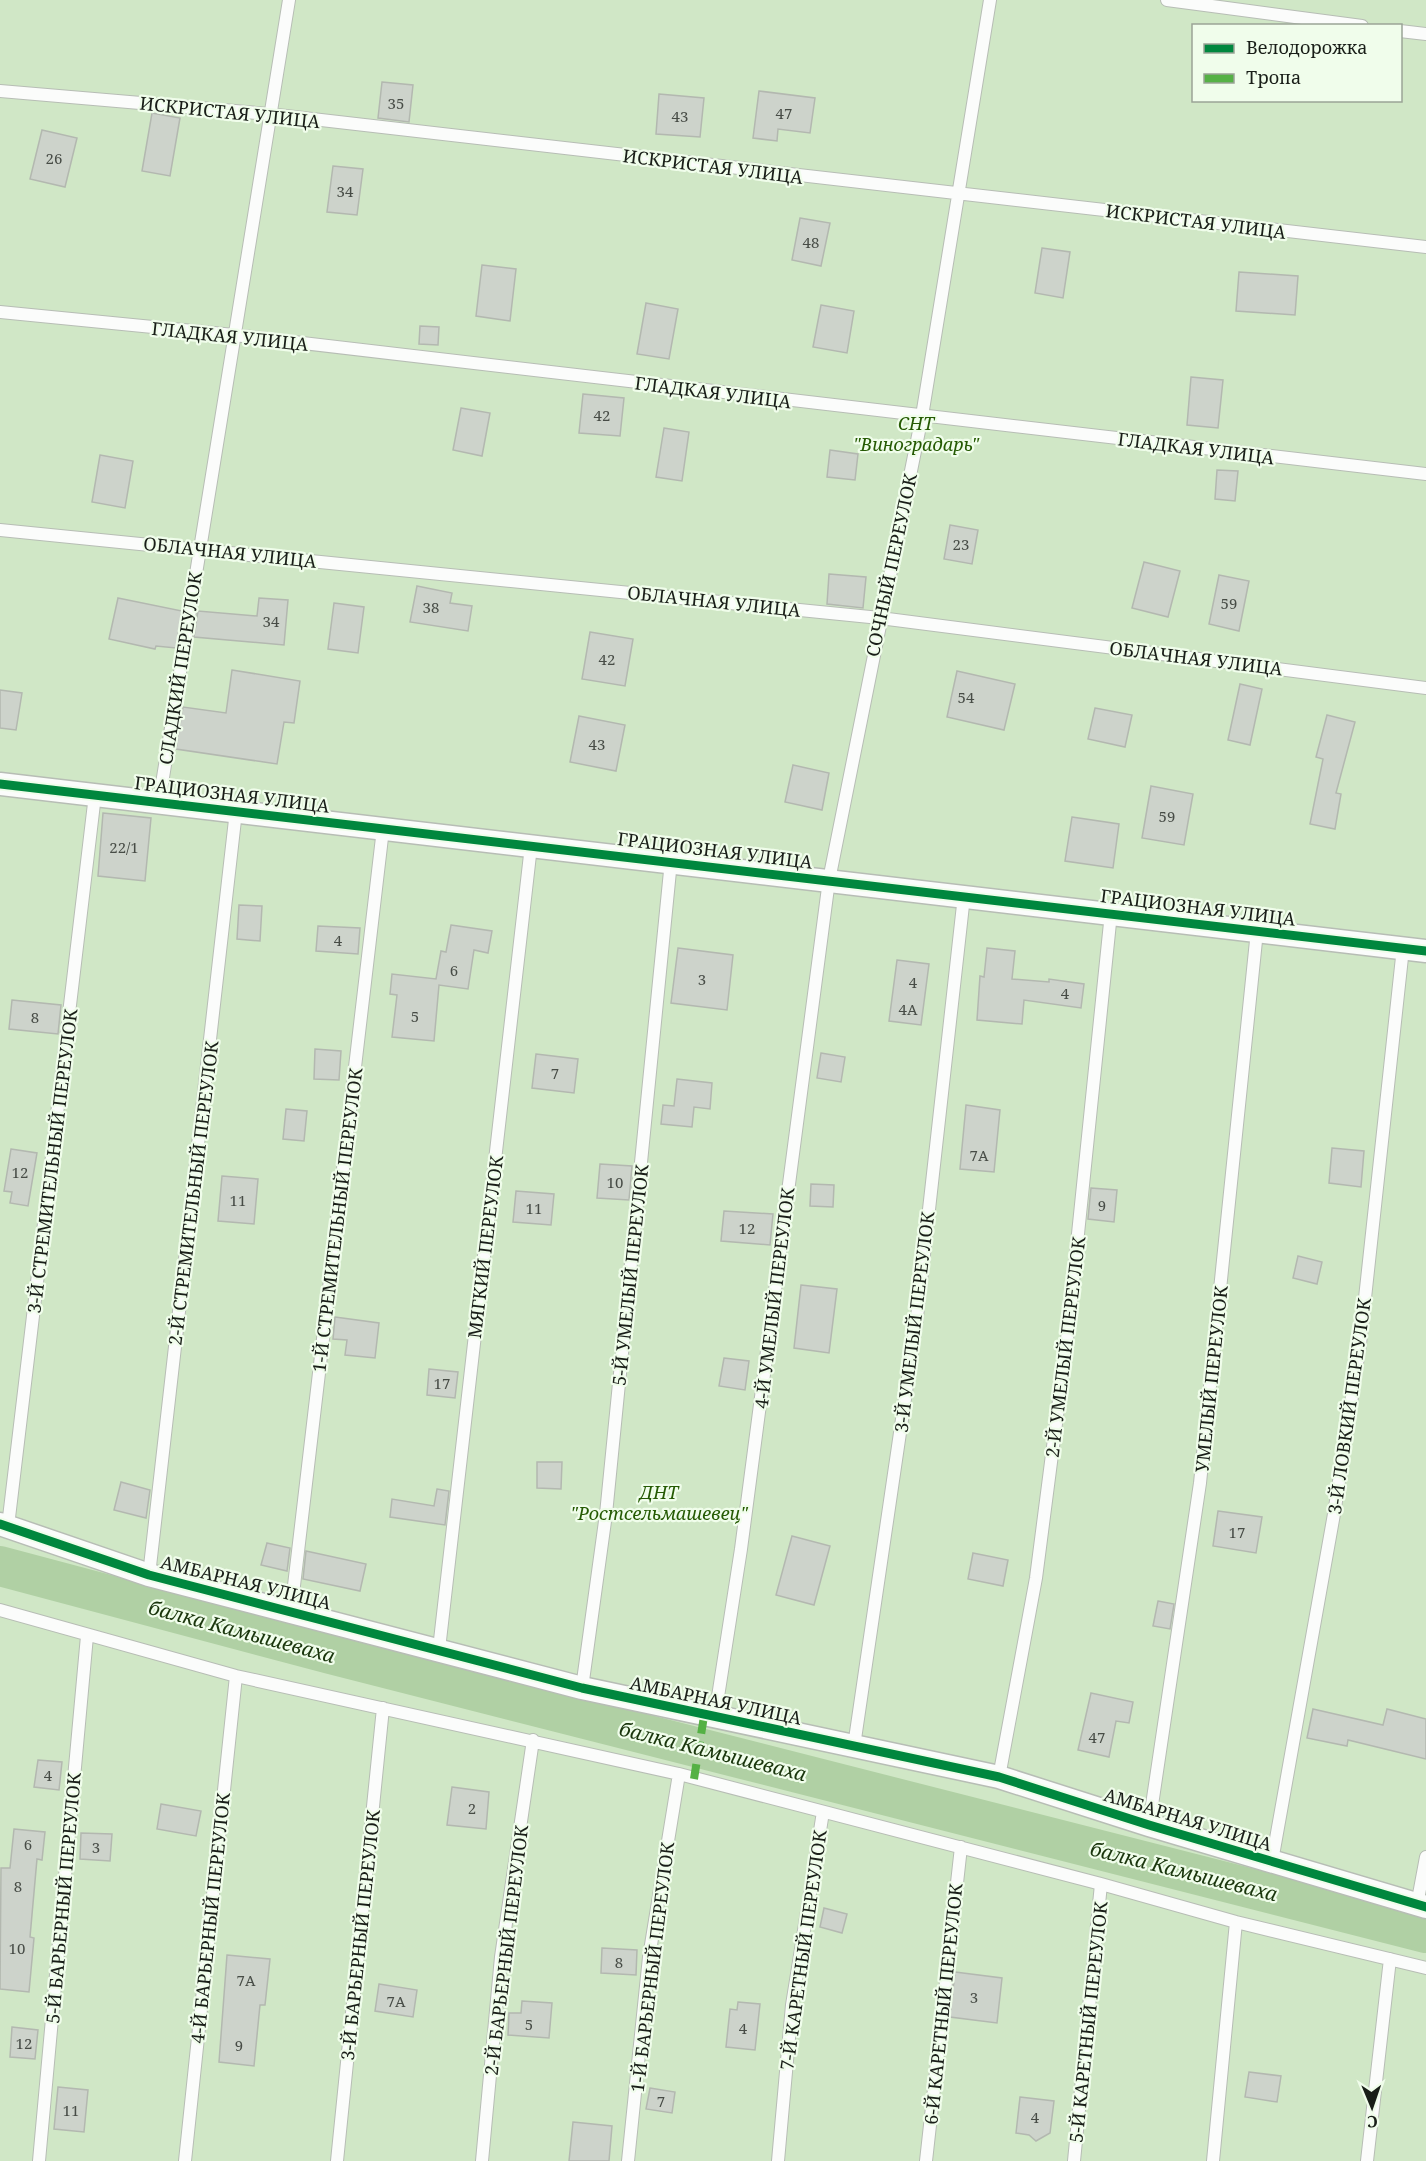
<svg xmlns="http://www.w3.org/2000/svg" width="1426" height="2161" viewBox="0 0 1426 2161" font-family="'Noto Serif',serif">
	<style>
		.green { fill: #d0e7c6; fill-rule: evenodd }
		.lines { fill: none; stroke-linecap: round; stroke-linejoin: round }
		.river { stroke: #b0d0a4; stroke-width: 40 }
		.building { fill: #cdd3cb; stroke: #b3b8b0; stroke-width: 1.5 }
		.lane-casing { stroke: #b7bdb5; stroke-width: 14 }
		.street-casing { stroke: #b7bdb5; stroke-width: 25 }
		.lane { stroke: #fbfcfb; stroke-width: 12 }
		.street { stroke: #fbfcfb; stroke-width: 22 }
		.quiet { stroke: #55b145; stroke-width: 8; stroke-dasharray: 15 8; stroke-linecap: butt }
		.cycleway-casing { stroke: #f0fdeb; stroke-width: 13 }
		.cycleway { stroke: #00873e; stroke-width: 9 }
		.labels { text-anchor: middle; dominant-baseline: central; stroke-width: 4.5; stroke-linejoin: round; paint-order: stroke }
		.number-label { font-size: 15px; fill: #474c46 }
		.street-label { font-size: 18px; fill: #191e18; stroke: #f0fdeb }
		.park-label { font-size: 18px; font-style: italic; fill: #255a03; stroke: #f0fdeb }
		.water-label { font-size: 20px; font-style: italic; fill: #1a360d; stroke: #f0fdeb }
	</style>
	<rect width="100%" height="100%" fill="#e5ece2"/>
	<path class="green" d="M 0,0 L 1426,0 L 1426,2161 L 0,2161 ZM 1194,26 L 1400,26 L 1400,100 L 1194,100 Z"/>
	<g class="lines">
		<path class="river" d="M 0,1566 L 330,1654 L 1426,1933"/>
	</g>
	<path class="building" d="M 382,82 L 413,85 L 409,122 L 378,118 Z
		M 759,91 L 815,98 L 810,133 L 778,129 L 777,141 L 753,138 Z
		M 659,94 L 704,98 L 700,137 L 656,134 Z
		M 152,113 L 180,118 L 170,176 L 142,171 Z
		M 42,130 L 77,138 L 65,187 L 30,179 Z
		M 333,166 L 363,169 L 357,215 L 327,212 Z
		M 800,218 L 830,223 L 821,266 L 792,260 Z
		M 1042,248 L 1070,252 L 1063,298 L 1035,293 Z
		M 482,265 L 516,269 L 510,321 L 476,316 Z
		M 1239,272 L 1298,276 L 1295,315 L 1236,311 Z
		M 646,303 L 678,309 L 669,359 L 637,354 Z
		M 821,305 L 854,311 L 847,353 L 813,347 Z
		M 420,326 L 439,327 L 438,345 L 419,344 Z
		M 1191,377 L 1223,380 L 1218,428 L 1187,425 Z
		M 583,394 L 624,398 L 620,436 L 579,433 Z
		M 461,408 L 490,413 L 482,456 L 453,450 Z
		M 664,428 L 689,432 L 682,481 L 656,477 Z
		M 830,450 L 858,454 L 855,480 L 827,477 Z
		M 100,455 L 133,461 L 125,508 L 92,502 Z
		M 1217,470 L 1238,471 L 1235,501 L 1215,499 Z
		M 950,525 L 978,530 L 972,564 L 944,559 Z
		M 1144,562 L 1180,571 L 1168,617 L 1132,608 Z
		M 829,574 L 866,577 L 863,608 L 827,604 Z
		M 1219,575 L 1249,581 L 1239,631 L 1209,624 Z
		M 417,586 L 452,593 L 450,603 L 472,606 L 468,631 L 410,622 Z
		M 118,598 L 182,611 L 176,648 L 156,646 L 155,649 L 109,639 Z
		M 259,598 L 288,600 L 284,645 L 194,637 L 198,611 L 257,616 Z
		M 334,603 L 364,607 L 358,653 L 328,649 Z
		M 590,632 L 633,639 L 625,686 L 582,679 Z
		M 232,670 L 300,681 L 294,723 L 284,722 L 277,764 L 176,749 L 183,707 L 226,713 Z
		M 957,671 L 1015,684 L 1004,730 L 947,717 Z
		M 1240,684 L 1262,689 L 1250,745 L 1228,740 Z
		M 0,690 L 22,693 L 16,730 L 0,728 Z
		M 1095,708 L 1132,715 L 1125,747 L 1088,739 Z
		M 1327,715 L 1355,722 L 1336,793 L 1341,794 L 1335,829 L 1310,824 L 1323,759 L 1316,757 Z
		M 579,716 L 625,725 L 616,771 L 570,762 Z
		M 793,765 L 829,773 L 822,810 L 785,802 Z
		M 1151,786 L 1193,794 L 1184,845 L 1142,838 Z
		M 103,813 L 151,818 L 145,881 L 98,876 Z
		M 1072,817 L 1119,824 L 1113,868 L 1065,861 Z
		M 239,905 L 262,906 L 260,941 L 237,939 Z
		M 451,925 L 492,931 L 488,953 L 474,950 L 468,989 L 439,985 L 434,1041 L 392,1037 L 397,995 L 390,994 L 392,974 L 436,979 L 441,951 L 446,952 Z
		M 318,926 L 360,928 L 358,954 L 316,951 Z
		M 678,948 L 733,955 L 727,1010 L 671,1003 Z
		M 987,948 L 1015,951 L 1012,979 L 1049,982 L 1049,979 L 1084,984 L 1081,1008 L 1024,1000 L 1022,1024 L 977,1020 L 980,976 L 984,977 Z
		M 897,960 L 929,964 L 921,1025 L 889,1021 Z
		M 12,1000 L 61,1005 L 58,1034 L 9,1029 Z
		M 315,1049 L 341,1051 L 339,1080 L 314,1079 Z
		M 821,1053 L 845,1057 L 841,1082 L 817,1078 Z
		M 536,1054 L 578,1059 L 574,1093 L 532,1088 Z
		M 677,1079 L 712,1083 L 710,1109 L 694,1107 L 692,1127 L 661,1124 L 663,1105 L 674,1106 Z
		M 966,1105 L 1000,1110 L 994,1172 L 960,1169 Z
		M 286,1109 L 307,1111 L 304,1141 L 283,1139 Z
		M 1332,1148 L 1364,1151 L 1361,1187 L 1329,1183 Z
		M 11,1149 L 37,1153 L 28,1206 L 10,1203 L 12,1192 L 4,1191 Z
		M 600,1164 L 632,1166 L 629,1200 L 597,1198 Z
		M 222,1176 L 258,1179 L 254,1224 L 218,1221 Z
		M 811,1184 L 834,1185 L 833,1207 L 810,1206 Z
		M 1091,1188 L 1117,1190 L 1114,1222 L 1088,1219 Z
		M 516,1191 L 554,1194 L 551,1225 L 513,1222 Z
		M 724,1211 L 773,1214 L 770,1245 L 721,1241 Z
		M 1298,1256 L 1322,1262 L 1317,1284 L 1293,1278 Z
		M 801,1285 L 837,1289 L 829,1353 L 794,1348 Z
		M 335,1317 L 379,1323 L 375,1358 L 345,1355 L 347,1340 L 333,1339 Z
		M 724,1358 L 749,1361 L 745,1390 L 719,1386 Z
		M 429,1369 L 458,1372 L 455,1398 L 427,1395 Z
		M 537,1462 L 562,1462 L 561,1489 L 537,1488 Z
		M 121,1482 L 150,1490 L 146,1518 L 114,1510 Z
		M 437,1489 L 449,1491 L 445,1525 L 390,1517 L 392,1499 L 434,1506 Z
		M 1218,1511 L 1262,1517 L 1256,1553 L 1213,1546 Z
		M 792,1536 L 830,1546 L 814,1605 L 776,1595 Z
		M 267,1543 L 290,1548 L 287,1571 L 261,1565 Z
		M 306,1551 L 366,1564 L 360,1591 L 303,1579 Z
		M 973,1553 L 1008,1560 L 1003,1586 L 968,1579 Z
		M 1158,1601 L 1174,1604 L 1170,1629 L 1153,1626 Z
		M 1091,1693 L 1133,1702 L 1129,1723 L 1116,1721 L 1109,1757 L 1078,1750 Z
		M 1313,1709 L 1383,1725 L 1387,1709 L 1426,1719 L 1426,1759 L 1348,1740 L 1347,1746 L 1307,1738 Z
		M 38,1760 L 62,1762 L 59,1790 L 34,1787 Z
		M 452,1787 L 489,1792 L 486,1829 L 447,1825 Z
		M 161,1804 L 201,1811 L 196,1836 L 157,1829 Z
		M 14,1829 L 45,1832 L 42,1860 L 37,1859 L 30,1937 L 34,1938 L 29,1992 L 0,1989 L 1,1868 L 10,1868 Z
		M 81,1833 L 112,1834 L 110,1861 L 80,1859 Z
		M 824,1908 L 847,1914 L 842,1933 L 820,1927 Z
		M 602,1948 L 637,1950 L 636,1975 L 601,1973 Z
		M 227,1955 L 270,1959 L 265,2005 L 260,2005 L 254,2066 L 219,2062 Z
		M 955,1972 L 1002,1978 L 997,2023 L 950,2017 Z
		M 379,1984 L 417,1990 L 413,2017 L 375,2011 Z
		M 522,2001 L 552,2003 L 549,2038 L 508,2035 L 509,2013 L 521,2013 Z
		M 738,2002 L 760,2004 L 755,2050 L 726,2047 L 730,2009 L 737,2010 Z
		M 12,2027 L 38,2030 L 35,2059 L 10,2057 Z
		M 1249,2072 L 1281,2076 L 1277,2102 L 1245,2097 Z
		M 58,2087 L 88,2090 L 84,2132 L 54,2129 Z
		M 650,2088 L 675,2092 L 672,2113 L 646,2109 Z
		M 1020,2097 L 1054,2101 L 1050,2133 L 1036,2141 L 1029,2135 L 1016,2133 Z
		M 573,2122 L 612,2126 L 609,2161 L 569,2161 Z"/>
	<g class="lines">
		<g class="lane-casing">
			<path id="lane" d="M 1167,0 L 1362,26
				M 1400,31 L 1426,34
				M 0,91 L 269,114 L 1426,247
				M 0,312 L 234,335 L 1426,474
				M 0,530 L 880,618 L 1426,688
				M 159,802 L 289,0
				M 8,1526 L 95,795
				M 149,1575 L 236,811
				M 0,1610 L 236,1676 L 679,1774 L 1101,1884 L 1236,1922 L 1426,1968
				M 291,1611 L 383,829
				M 439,1649 L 531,846
				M 582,1688 L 606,1514 L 671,861
				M 715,1716 L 741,1549 L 829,880 L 922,416 L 990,0
				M 854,1746 L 917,1317 L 964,896
				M 999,1777 L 1036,1578 L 1068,1331 L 1111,913
				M 1149,1825 L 1200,1483 L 1257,931
				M 1272,1861 L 1334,1514 L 1360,1344 L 1403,948
				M 1417,1905 L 1426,1857
				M 39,2161 L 87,1636
				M 185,2161 L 236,1676
				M 337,2161 L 383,1708
				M 482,2161 L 501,1957 L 533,1740
				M 628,2161 L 649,1957 L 679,1774
				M 778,2161 L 792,2005 L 823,1812
				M 926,2161 L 961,1847
				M 1074,2161 L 1101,1884
				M 1213,2161 L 1236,1922
				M 1367,2161 L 1390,1959"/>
		</g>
		<g class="street-casing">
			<path id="street" d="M 0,784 L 1426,951
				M 0,1524 L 149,1575 L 582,1688 L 999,1777 L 1149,1825 L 1426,1907"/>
		</g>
		<use href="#lane" class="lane"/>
		<use href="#street" class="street"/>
		<path class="quiet" d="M 694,1779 L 704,1716"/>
		<g class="cycleway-casing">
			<path id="cycleway" d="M 0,784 L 1426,951
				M 0,1524 L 149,1575 L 582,1688 L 999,1777 L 1149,1825 L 1426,1907"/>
		</g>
		<use href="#cycleway" class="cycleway"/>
	</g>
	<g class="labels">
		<g class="number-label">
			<text x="396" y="103">35</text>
			<text x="784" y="113">47</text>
			<text x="680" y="116">43</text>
			<text x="54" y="158">26</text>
			<text x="345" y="191">34</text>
			<text x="811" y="242">48</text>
			<text x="602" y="415">42</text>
			<text x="961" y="544">23</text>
			<text x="1229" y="603">59</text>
			<text x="431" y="607">38</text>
			<text x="271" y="621">34</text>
			<text x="607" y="659">42</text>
			<text x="966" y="697">54</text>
			<text x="597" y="744">43</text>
			<text x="1167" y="816">59</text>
			<text x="124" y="847">22/1</text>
			<text x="338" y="940">4</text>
			<text x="454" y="970">6</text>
			<text x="702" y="979">3</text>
			<text x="913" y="982">4</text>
			<text x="1065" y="993">4</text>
			<text x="908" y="1009">4А</text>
			<text x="415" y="1016">5</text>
			<text x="35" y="1017">8</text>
			<text x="555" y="1073">7</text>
			<text x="979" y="1155">7А</text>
			<text x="20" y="1172">12</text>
			<text x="615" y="1182">10</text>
			<text x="238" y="1200">11</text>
			<text x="1102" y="1205">9</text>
			<text x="534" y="1208">11</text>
			<text x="747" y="1228">12</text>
			<text x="442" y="1383">17</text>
			<text x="1237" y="1532">17</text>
			<text x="1097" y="1737">47</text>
			<text x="48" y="1775">4</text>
			<text x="472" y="1808">2</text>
			<text x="28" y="1844">6</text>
			<text x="96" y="1847">3</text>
			<text x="18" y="1886">8</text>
			<text x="17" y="1948">10</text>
			<text x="619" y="1962">8</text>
			<text x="246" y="1980">7А</text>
			<text x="974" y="1997">3</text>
			<text x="396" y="2001">7А</text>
			<text x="529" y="2024">5</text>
			<text x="743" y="2028">4</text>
			<text x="24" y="2043">12</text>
			<text x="239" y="2045">9</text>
			<text x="661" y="2101">7</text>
			<text x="71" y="2110">11</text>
			<text x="1035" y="2117">4</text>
		</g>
		<g class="street-label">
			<text transform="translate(230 112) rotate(6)">ИСКРИСТАЯ УЛИЦА</text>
			<text transform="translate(713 166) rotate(7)">ИСКРИСТАЯ УЛИЦА</text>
			<text transform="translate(1196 221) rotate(7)">ИСКРИСТАЯ УЛИЦА</text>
			<text transform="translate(230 336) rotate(6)">ГЛАДКАЯ УЛИЦА</text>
			<text transform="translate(713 392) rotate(7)">ГЛАДКАЯ УЛИЦА</text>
			<text transform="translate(1196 448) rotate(7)">ГЛАДКАЯ УЛИЦА</text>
			<text transform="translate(230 552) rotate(6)">ОБЛАЧНАЯ УЛИЦА</text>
			<text transform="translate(891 565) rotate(-78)">СОЧНЫЙ ПЕРЕУЛОК</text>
			<text transform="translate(714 601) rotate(6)">ОБЛАЧНАЯ УЛИЦА</text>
			<text transform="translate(1196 658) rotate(7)">ОБЛАЧНАЯ УЛИЦА</text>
			<text transform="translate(180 668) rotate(-81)">СЛАДКИЙ ПЕРЕУЛОК</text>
			<text transform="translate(232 794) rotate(7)">ГРАЦИОЗНАЯ УЛИЦА</text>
			<text transform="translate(715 850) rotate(7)">ГРАЦИОЗНАЯ УЛИЦА</text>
			<text transform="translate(1198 907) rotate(7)">ГРАЦИОЗНАЯ УЛИЦА</text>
			<text transform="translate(52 1161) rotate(-83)">3-Й СТРЕМИТЕЛЬНЫЙ ПЕРЕУЛОК</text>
			<text transform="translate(193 1193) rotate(-83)">2-Й СТРЕМИТЕЛЬНЫЙ ПЕРЕУЛОК</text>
			<text transform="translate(337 1220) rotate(-83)">1-Й СТРЕМИТЕЛЬНЫЙ ПЕРЕУЛОК</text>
			<text transform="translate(485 1247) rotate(-83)">МЯГКИЙ ПЕРЕУЛОК</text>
			<text transform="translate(630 1275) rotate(-84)">5-Й УМЕЛЫЙ ПЕРЕУЛОК</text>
			<text transform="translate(774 1298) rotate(-83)">4-Й УМЕЛЫЙ ПЕРЕУЛОК</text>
			<text transform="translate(914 1322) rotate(-83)">3-Й УМЕЛЫЙ ПЕРЕУЛОК</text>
			<text transform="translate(1065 1347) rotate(-83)">2-Й УМЕЛЫЙ ПЕРЕУЛОК</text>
			<text transform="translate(1211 1379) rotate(-84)">УМЕЛЫЙ ПЕРЕУЛОК</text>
			<text transform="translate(1349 1406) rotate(-82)">3-Й ЛОВКИЙ ПЕРЕУЛОК</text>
			<text transform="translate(246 1582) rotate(14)">АМБАРНАЯ УЛИЦА</text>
			<text transform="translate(716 1700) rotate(12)">АМБАРНАЯ УЛИЦА</text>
			<text transform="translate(1188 1819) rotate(17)">АМБАРНАЯ УЛИЦА</text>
			<text transform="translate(63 1898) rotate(-85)">5-Й БАРЬЕРНЫЙ ПЕРЕУЛОК</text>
			<text transform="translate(210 1918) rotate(-84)">4-Й БАРЬЕРНЫЙ ПЕРЕУЛОК</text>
			<text transform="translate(360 1935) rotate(-84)">3-Й БАРЬЕРНЫЙ ПЕРЕУЛОК</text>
			<text transform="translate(506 1950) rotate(-83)">2-Й БАРЬЕРНЫЙ ПЕРЕУЛОК</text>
			<text transform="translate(803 1950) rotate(-82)">7-Й КАРЕТНЫЙ ПЕРЕУЛОК</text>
			<text transform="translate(652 1967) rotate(-83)">1-Й БАРЬЕРНЫЙ ПЕРЕУЛОК</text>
			<text transform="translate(943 2004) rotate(-84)">6-Й КАРЕТНЫЙ ПЕРЕУЛОК</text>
			<text transform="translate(1088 2022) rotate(-84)">5-Й КАРЕТНЫЙ ПЕРЕУЛОК</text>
		</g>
		<g class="park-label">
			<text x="916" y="423">СНТ<tspan x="916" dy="21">"Виноградарь"</tspan></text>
			<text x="659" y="1492">ДНТ<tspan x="659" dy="21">"Ростсельмашевец"</tspan></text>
		</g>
		<g class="water-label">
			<text transform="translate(242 1631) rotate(15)">балка Камышеваха</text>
			<text transform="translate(713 1751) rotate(14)">балка Камышеваха</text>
			<text transform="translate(1184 1871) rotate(14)">балка Камышеваха</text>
		</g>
	</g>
	<rect x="1192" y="24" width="210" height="78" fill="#f0fdeb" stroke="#9aa497" stroke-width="1.5"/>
	<rect x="1204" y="44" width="30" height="9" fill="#00873e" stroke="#9aa497" stroke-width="1.5"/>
	<text x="1246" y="54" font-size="18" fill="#191e18">Велодорожка</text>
	<rect x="1204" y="74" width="30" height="9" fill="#55b145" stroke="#9aa497" stroke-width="1.5"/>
	<text x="1246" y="84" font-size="18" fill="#191e18">Тропа</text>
	<g transform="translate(1372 2107) rotate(178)" stroke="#f0fdeb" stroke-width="4.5" paint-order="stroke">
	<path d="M0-4.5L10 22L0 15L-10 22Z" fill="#191e18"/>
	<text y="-9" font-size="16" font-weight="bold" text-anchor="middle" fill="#191e18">С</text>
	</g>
</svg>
